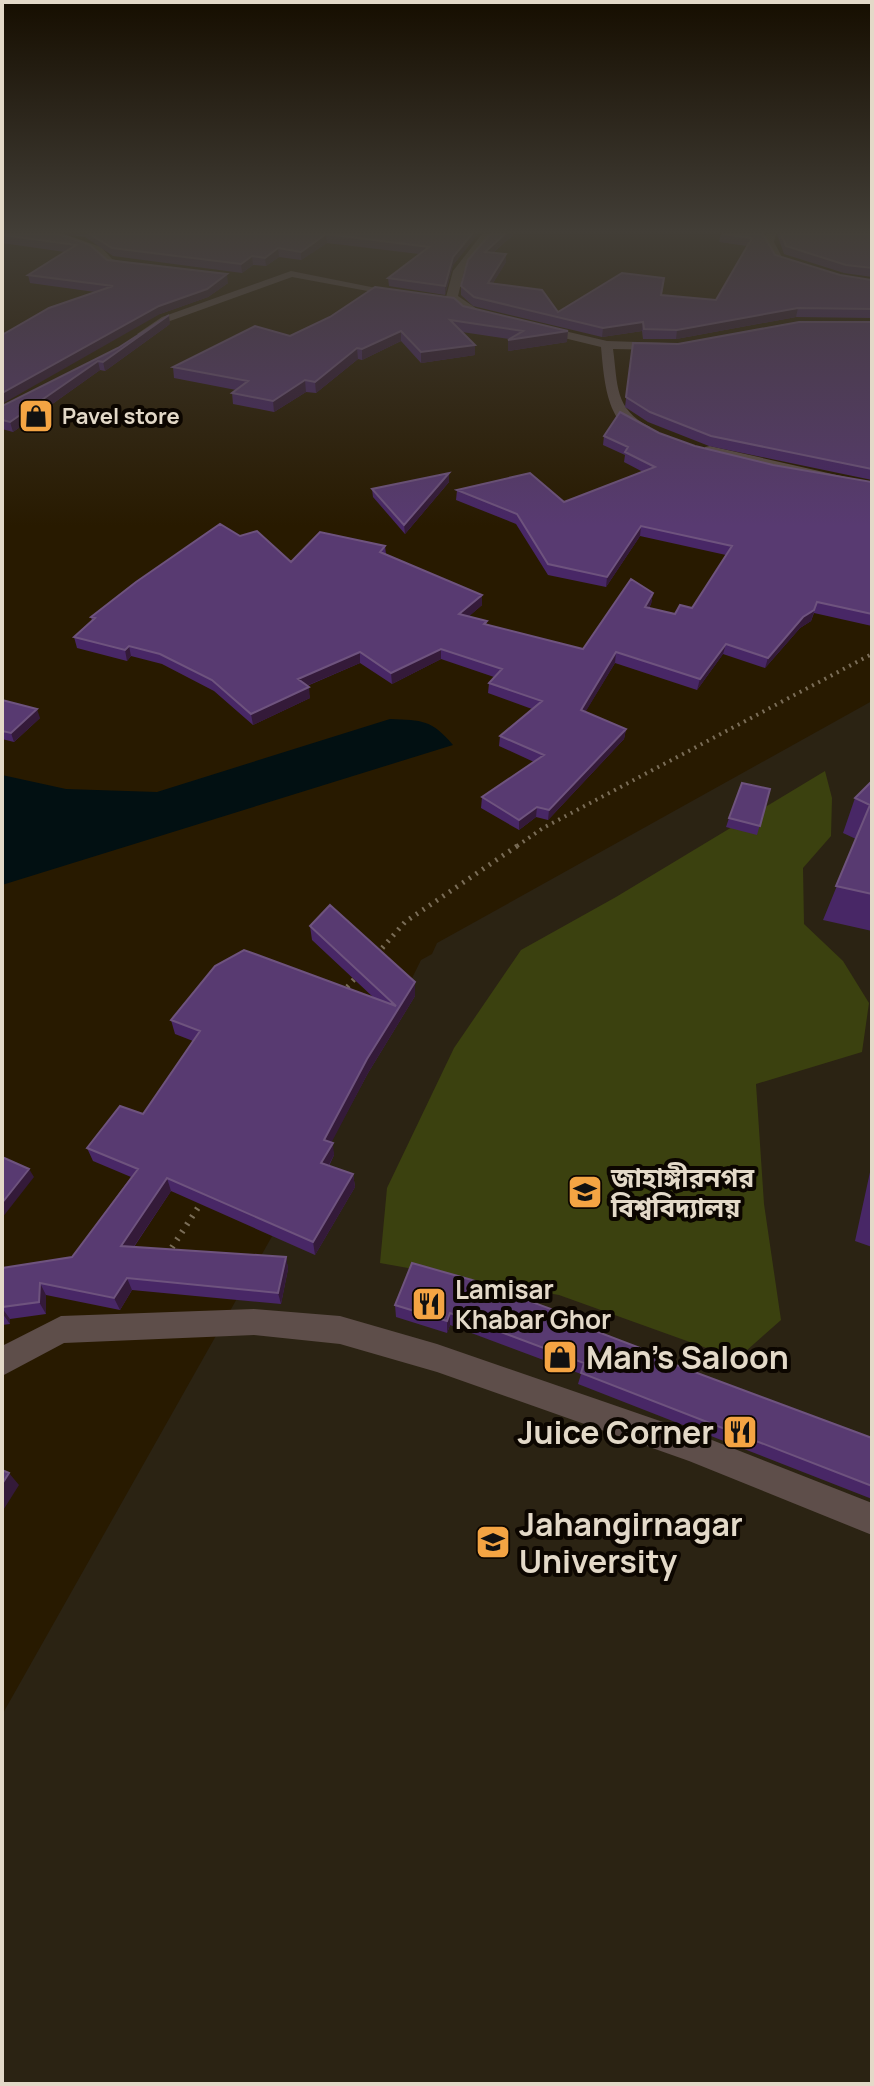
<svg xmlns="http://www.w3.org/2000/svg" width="874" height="2086" viewBox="0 0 874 2086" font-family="Manrope,'Noto Sans Bengali',sans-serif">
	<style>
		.education { fill: #2b2313 }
		.green { fill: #3b410f }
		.water { fill: #021012 }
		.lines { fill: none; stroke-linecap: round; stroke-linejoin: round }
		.path-far2 { stroke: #7a6d57; stroke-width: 4; stroke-dasharray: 2 5; stroke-linecap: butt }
		.path-far1 { stroke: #7a6d57; stroke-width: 5; stroke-dasharray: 2 6; stroke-linecap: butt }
		.path { stroke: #7a6d57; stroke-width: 6; stroke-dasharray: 2 7; stroke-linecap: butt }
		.minor { fill: #5e4e4a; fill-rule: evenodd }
		.wall { fill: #482766 }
		.shaded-wall { fill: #341a39 }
		.building { fill: #583a71; stroke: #6e537e; stroke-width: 2 }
		.labels { text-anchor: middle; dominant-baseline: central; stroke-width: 8; stroke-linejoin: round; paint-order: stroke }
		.far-poi-label { font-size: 22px; font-weight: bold; fill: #e3d9c8; stroke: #0c0600; text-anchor: start }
		.poi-label { font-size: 26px; font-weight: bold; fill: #e3d9c8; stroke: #0c0600; text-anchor: start }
		.near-poi-label { font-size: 32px; font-weight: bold; fill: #e3d9c8; stroke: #0c0600; text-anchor: start }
	</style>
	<rect width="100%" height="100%" fill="#281a00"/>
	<path class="education" d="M 872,701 L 872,2084 L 2,2084 L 2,1715 L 371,1061 L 421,960 L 432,954 L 437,943 Z"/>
	<path class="green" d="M 825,771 L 832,798 L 831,836 L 803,868 L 804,924 L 843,961 L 869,1003 L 862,1052 L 756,1084 L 764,1204 L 781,1320 L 737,1359 L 559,1295 L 380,1263 L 387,1188 L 454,1048 L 521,950 L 616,897 Z"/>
	<path class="water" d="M 390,719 C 422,720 432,720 453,745 L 2,885 L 2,775 L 66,789 L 157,792 Z"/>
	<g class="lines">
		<path class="path-far2" d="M 517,846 L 543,828 L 872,654"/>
		<path class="path-far1" d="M 377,954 L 405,922 L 520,844
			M 342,993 L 357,976"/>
		<path class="path" d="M 167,1255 L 203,1200"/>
		<path class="minor" d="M 50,234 L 64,234 L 101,247 L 112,259 L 137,265 L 132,268 L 105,264 L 93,251 Z
			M 482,234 L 492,234 L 464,271 L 458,296 L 483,313 L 483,317 C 468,319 456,308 446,297 L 453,271 Z
			M 766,234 L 776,234 L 774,242 L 782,257 L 810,266 L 810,270 L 774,261 L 764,242 Z
			M 291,271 L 406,294 L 400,297 L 292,277 L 170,321 L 147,337 L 137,334 L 162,317 Z
			M 535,324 L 607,341 L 668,343 L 670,346 L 664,350 L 613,349 C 618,385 614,409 650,427 L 650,433 C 606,438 604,376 601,347 L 531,330 L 531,326 Z
			M 710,446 L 872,483 L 872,491 L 705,453 L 705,447 Z
			M 254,1309 L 340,1316 L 437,1344 L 689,1431 L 872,1503 L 872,1535 L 689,1461 L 437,1372 L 340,1344 L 254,1335 L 64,1343 L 2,1376 L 2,1346 L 61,1316 Z"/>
	</g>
	<path class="wall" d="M 2,234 L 60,234 L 107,260 L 228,283 L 208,297 L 160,314 L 95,292 L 30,283 L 28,275 L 65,252 L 2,243 Z
		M 61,234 L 478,234 L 453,265 L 445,295 L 389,286 L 388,278 L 419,254 L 327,243 L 301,260 L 279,257 L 266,266 L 253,265 L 242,273 L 113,256 L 85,237 Z
		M 490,234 L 514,234 L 493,253 L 506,254 L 506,262 L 493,283 L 558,312 L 661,295 L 716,300 L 747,246 L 719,242 L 721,234 L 764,234 L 775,255 L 840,275 L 872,280 L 872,318 L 796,317 L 676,339 L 643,339 L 642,331 L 602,337 L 473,306 L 461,295 L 461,286 Z
		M 777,234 L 872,234 L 872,277 L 844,273 L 784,254 Z
		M 463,306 L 567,342 L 508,351 L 509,339 L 462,332 L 475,345 L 475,355 L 421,363 L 401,341 L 362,360 L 358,359 L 316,393 L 306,392 L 274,412 L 233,404 L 232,393 L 236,390 L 174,378 L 173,367 L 290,336 Z
		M 872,322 L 872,480 L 709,446 L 648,422 L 625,407 L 633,343 L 678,344 Z
		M 170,324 L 105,371 L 100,370 L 13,432 L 2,429 L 2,406 Z
		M 659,433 L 695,446 L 773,465 L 872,482 L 872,626 L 814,613 L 811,621 L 800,628 L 765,668 L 723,654 L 697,690 L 615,663 L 585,712 L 626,729 L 624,739 L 548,820 L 536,817 L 519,830 L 481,808 L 482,797 L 534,762 L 499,746 L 500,736 L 532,709 L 488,693 L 489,683 L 494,677 L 441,659 L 392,684 L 360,663 L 307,686 L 310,698 L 253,725 L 214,691 L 162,664 L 131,656 L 127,661 L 77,648 L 74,637 L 92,621 L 91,617 L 291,562 L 385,546 L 386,554 L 482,595 L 482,605 L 468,617 L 487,621 L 486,625 L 583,649 L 653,593 L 651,604 L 649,608 L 675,614 L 692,608 L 726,555 L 640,536 L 606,587 L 548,575 L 516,524 L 456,500 L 457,490 L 564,502 L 643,472 L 624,462 L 625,455 L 603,445 L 604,436 Z
		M 449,482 L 405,534 L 373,497 L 372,489 Z
		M 2,700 L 40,718 L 14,742 L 2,739 Z
		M 872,781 L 872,931 L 823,920 L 856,839 L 843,833 L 855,798 Z
		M 770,789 L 757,835 L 726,827 L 729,818 Z
		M 310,926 L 415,996 L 368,1073 L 331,1142 L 334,1155 L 329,1166 L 353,1174 L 355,1187 L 315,1255 L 171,1191 L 134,1247 L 286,1257 L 288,1269 L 281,1304 L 132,1290 L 120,1310 L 46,1295 L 46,1314 L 10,1319 L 10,1324 L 2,1325 L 2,1265 L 4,1268 L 72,1257 L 131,1177 L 93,1161 L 87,1148 L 143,1114 L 193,1041 L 175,1034 L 171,1020 L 373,997 L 312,940 Z
		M 872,1163 L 872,1247 L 855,1241 Z
		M 395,1305 L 590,1330 L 638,1351 L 872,1438 L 872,1499 L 578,1384 L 581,1374 L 450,1325 L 447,1333 L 396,1317 Z"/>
	<path class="shaded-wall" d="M 326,234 L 327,243 L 301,260 L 301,252 Z
		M 472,234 L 478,234 L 453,265 L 445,295 L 445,286 L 453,257 Z
		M 505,234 L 514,234 L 484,260 L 485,252 Z
		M 278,248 L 279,257 L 266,266 L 265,258 Z
		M 506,254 L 506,262 L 488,291 L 488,283 Z
		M 252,256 L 253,265 L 242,273 L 241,264 Z
		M 227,274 L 228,283 L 208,297 L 160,314 L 2,404 L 2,393 L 159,306 Z
		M 798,308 L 796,317 L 676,339 L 677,330 Z
		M 169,315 L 170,324 L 105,371 L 103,362 Z
		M 643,322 L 642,331 L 602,337 L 603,328 Z
		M 401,331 L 401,341 L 362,360 L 362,349 Z
		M 568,331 L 567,342 L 508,351 L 508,340 Z
		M 475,345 L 475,355 L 421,363 L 421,352 Z
		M 357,348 L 358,359 L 316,393 L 315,382 Z
		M 98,361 L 100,370 L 13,432 L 10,422 Z
		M 305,380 L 306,392 L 274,412 L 273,401 Z
		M 449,473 L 449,482 L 405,534 L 404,525 Z
		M 641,526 L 640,536 L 606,587 L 607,577 Z
		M 653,593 L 651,604 L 643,617 L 645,607 Z
		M 482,595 L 482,605 L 459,625 L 459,614 Z
		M 817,602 L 811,621 L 800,628 L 765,668 L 768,658 Z
		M 726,644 L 723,654 L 697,690 L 700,679 Z
		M 129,646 L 131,656 L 127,661 L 125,650 Z
		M 441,649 L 441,659 L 392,684 L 391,673 Z
		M 360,652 L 360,663 L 299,689 L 298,679 Z
		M 616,652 L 615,663 L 580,721 L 581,710 Z
		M 309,687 L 310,698 L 253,725 L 251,714 Z
		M 37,709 L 40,718 L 14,742 L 11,733 Z
		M 626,729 L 624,739 L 548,820 L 549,810 Z
		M 537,807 L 536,817 L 519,830 L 519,820 Z
		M 415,982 L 415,996 L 368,1073 L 326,1153 L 324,1140 L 367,1059 Z
		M 333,1143 L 334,1155 L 323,1176 L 321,1163 Z
		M 29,1169 L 34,1177 L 2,1218 L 2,1203 Z
		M 353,1174 L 355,1187 L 315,1255 L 313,1242 Z
		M 167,1178 L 171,1191 L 126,1258 L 121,1246 Z
		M 286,1257 L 288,1269 L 281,1304 L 278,1293 Z
		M 127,1278 L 132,1290 L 120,1310 L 114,1298 Z
		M 40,1283 L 46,1295 L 46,1314 L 39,1302 Z
		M 2,1308 L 10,1319 L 10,1324 L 2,1313 Z
		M 450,1313 L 450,1325 L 447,1333 L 447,1321 Z
		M 9,1473 L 19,1485 L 2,1512 L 2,1484 Z"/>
	<path class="building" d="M 2,234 L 60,234 L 90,245 L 107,260 L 227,274 L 207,289 L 159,306 L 2,393 L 2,335 L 49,308 L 113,286 L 28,275 L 76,245 L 2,235 Z
		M 90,234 L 472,234 L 453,257 L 445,286 L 388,278 L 429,247 L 326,234 L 301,252 L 278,248 L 265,258 L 252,256 L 241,264 L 112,248 Z
		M 490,234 L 505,234 L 485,252 L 506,254 L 488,283 L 542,290 L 558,312 L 622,273 L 664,278 L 661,295 L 716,300 L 752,238 L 722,234 L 763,234 L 775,255 L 840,275 L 872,280 L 872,309 L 798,308 L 677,330 L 644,329 L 643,322 L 603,328 L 474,297 L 461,286 L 468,260 Z
		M 781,234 L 872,234 L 872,268 L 846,265 L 786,246 Z
		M 375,287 L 454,298 L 463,306 L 568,331 L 508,340 L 523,331 L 450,320 L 475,345 L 421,352 L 401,331 L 362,349 L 357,348 L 315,382 L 305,380 L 273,401 L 232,393 L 248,381 L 173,367 L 255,326 L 290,336 L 330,317 Z
		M 169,315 L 103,362 L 98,361 L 10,422 L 2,420 L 2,406 L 118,348 Z
		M 799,322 L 872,322 L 872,469 L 711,436 L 650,412 L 626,397 L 633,343 L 678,344 Z
		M 620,412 L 659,433 L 695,446 L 773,465 L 872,482 L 872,614 L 817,602 L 814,610 L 803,617 L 768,658 L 726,644 L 700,679 L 616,652 L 581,710 L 626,729 L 549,810 L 537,807 L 519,820 L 482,797 L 544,755 L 500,736 L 542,701 L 489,683 L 502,669 L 441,649 L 391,673 L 360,652 L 298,679 L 309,687 L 251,714 L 212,680 L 160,654 L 129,646 L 125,650 L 74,637 L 95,618 L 91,617 L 136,582 L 220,524 L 240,536 L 257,531 L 291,562 L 320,532 L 385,546 L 380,552 L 482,595 L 459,614 L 487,621 L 484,624 L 583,649 L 631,579 L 653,593 L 645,607 L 675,614 L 680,605 L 692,608 L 732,546 L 641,526 L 607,577 L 548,564 L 517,514 L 457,490 L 530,473 L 564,502 L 655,467 L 625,452 L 628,447 L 604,436 Z
		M 449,473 L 404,525 L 372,489 Z
		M 2,700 L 37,709 L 11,733 L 2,731 Z
		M 872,781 L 872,894 L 836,886 L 870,805 L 855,798 Z
		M 742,783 L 770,789 L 760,826 L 729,818 Z
		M 330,905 L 415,982 L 367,1059 L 324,1140 L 333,1143 L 321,1163 L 353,1174 L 313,1242 L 167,1178 L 121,1246 L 286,1257 L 278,1293 L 127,1278 L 114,1298 L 40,1283 L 39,1302 L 2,1307 L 2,1265 L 2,1268 L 72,1257 L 138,1169 L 87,1148 L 120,1106 L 143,1114 L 200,1031 L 171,1020 L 215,966 L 244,950 L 396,1006 L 310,926 Z
		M 2,1157 L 29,1169 L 2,1203 Z
		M 412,1263 L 472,1280 L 592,1324 L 590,1329 L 640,1348 L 638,1351 L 872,1438 L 872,1486 L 581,1373 L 584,1363 L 450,1313 L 447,1321 L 395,1305 Z
		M 2,1470 L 9,1473 L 2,1484 Z"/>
	<linearGradient id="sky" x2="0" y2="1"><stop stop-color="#160e00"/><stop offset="0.44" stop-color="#423e37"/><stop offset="1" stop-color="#423e37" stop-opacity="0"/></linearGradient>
	<rect width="874" height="526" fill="url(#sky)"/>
	<defs>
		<g id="shop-square" transform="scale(1.8)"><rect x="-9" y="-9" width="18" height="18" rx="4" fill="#f4a443" stroke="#0c0600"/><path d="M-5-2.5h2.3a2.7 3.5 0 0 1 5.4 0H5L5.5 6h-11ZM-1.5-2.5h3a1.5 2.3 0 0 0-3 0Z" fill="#111"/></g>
		<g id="university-square" transform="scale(1.8)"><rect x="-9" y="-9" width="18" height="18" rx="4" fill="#f4a443" stroke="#0c0600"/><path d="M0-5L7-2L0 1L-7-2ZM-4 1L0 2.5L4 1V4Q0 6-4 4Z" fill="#111"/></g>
		<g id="restaurant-square" transform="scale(1.8)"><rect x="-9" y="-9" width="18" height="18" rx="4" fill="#f4a443" stroke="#0c0600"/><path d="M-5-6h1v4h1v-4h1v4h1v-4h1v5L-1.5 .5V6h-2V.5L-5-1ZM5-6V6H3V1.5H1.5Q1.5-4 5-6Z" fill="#111"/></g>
	</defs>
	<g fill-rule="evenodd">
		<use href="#shop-square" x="36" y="416"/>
		<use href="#university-square" x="585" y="1192"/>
		<use href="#restaurant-square" x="429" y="1304"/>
		<use href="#shop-square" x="560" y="1357"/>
		<use href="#restaurant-square" x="740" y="1432"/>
		<use href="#university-square" x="493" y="1542"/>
	</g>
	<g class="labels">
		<g class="far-poi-label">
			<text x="62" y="416">Pavel store</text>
		</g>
		<g class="poi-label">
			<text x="611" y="1177">জাহাঙ্গীরনগর<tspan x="611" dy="30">বিশ্ববিদ্যালয়</tspan></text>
			<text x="455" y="1289">Lamisar<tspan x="455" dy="30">Khabar Ghor</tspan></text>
		</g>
		<g class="near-poi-label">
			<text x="586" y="1357">Man's Saloon</text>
			<text x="714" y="1432" text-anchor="end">Juice Corner</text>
			<text x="519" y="1524">Jahangirnagar<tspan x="519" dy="37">University</tspan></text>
		</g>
	</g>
	<rect width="874" height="2086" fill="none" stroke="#e3d9c8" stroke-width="8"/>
</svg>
